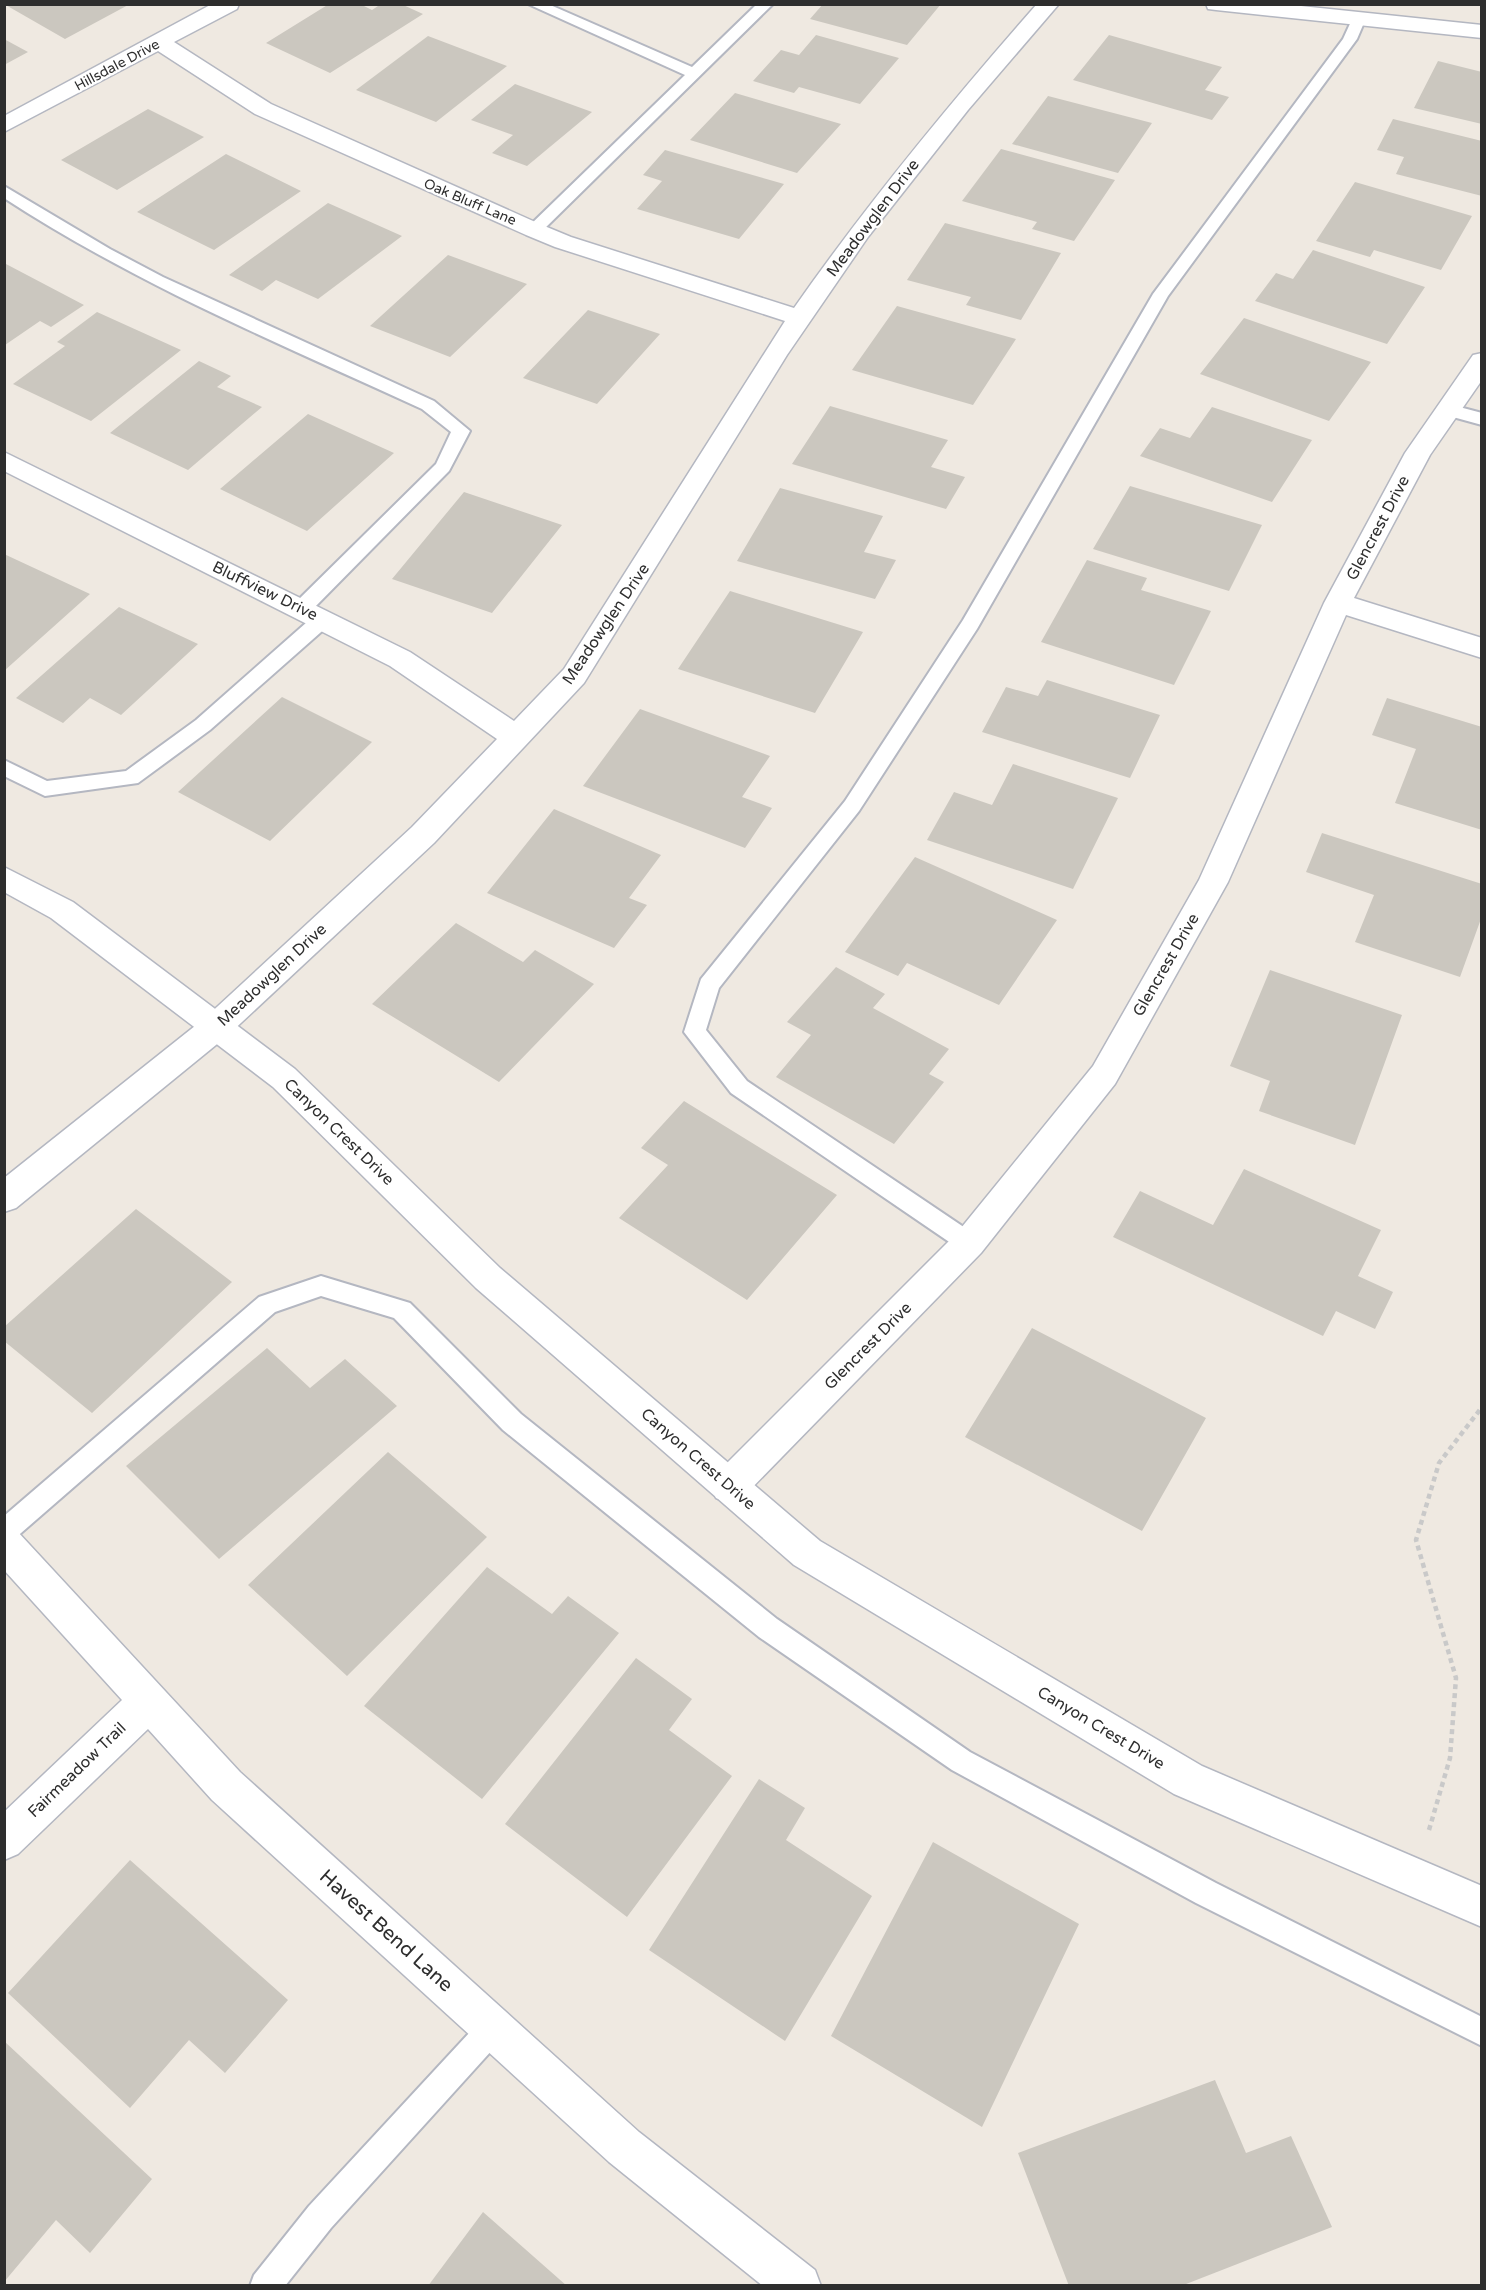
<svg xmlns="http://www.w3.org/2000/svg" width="1486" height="2290" viewBox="0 0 1486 2290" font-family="'Varela Round',sans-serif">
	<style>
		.building { fill: #cbc7bf }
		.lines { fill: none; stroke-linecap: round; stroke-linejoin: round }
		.lane-casing { stroke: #b4b7c1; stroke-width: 4 }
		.street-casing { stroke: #b4b7c1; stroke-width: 3 }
		.secondary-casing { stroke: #b4b7c1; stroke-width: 3 }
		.path { stroke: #c9c9c9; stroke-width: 4.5; stroke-dasharray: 5 4; stroke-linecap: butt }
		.lane { fill: #fff; fill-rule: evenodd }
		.street { fill: #fff; fill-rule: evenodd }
		.secondary { fill: #fff; fill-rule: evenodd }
		.labels { text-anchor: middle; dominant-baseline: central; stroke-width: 4.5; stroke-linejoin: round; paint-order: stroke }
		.far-street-label { font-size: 14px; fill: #2e2e2e; stroke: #fff }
		.street-label { font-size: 16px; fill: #2e2e2e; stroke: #fff }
		.near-street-label { font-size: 20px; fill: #2e2e2e; stroke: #fff }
	</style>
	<rect width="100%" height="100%" fill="#efe9e1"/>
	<path class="building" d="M 4,4 L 130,4 L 65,39 Z
		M 329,4 L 360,4 L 372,10 L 381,4 L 401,4 L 423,14 L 330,73 L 266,43 Z
		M 823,4 L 941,4 L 907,45 L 810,19 Z
		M 816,35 L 899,58 L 860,104 L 799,87 L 794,93 L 753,81 L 781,50 L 799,55 Z
		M 1109,35 L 1222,67 L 1205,90 L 1229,97 L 1212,120 L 1073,80 Z
		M 428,36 L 507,66 L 436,122 L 356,90 Z
		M 4,39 L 28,52 L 4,65 Z
		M 1438,61 L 1482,72 L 1482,124 L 1414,108 Z
		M 515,84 L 592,112 L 527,166 L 492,153 L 513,135 L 471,120 Z
		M 735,93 L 841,124 L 797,173 L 690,140 Z
		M 1048,96 L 1152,123 L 1118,173 L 1012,144 Z
		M 148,109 L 204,137 L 117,190 L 61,160 Z
		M 1393,119 L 1482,141 L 1482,196 L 1396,174 L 1404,157 L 1377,150 Z
		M 1001,149 L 1115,180 L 1074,241 L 1032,229 L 1037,222 L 962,201 Z
		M 665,150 L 784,184 L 739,239 L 637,209 L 662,181 L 643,175 Z
		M 226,154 L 301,191 L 214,250 L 137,212 Z
		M 1355,182 L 1472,216 L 1441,270 L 1374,250 L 1370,257 L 1316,241 Z
		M 328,203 L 402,236 L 318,299 L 276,280 L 262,291 L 229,275 Z
		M 945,223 L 1061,253 L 1021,320 L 966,305 L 971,297 L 907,280 Z
		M 1313,250 L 1425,287 L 1387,344 L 1255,301 L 1276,273 L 1293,279 Z
		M 448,255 L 527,284 L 450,357 L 370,326 Z
		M 6,264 L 84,305 L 51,327 L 40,321 L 5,345 Z
		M 897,306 L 1016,339 L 973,405 L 852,370 Z
		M 588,310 L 660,334 L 597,404 L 523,378 Z
		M 97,312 L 181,350 L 91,421 L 13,384 L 65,346 L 57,342 Z
		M 1244,318 L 1371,362 L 1329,421 L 1200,374 Z
		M 199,361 L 231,376 L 217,387 L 262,407 L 188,470 L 110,433 Z
		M 830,406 L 948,440 L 931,467 L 965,477 L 946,509 L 792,464 Z
		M 1212,407 L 1312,440 L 1272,502 L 1140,456 L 1160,428 L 1190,438 Z
		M 308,414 L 394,453 L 307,531 L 220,489 Z
		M 1130,486 L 1262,525 L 1229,591 L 1093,549 Z
		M 780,488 L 883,516 L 864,552 L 896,560 L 875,599 L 737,561 Z
		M 464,492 L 562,525 L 492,613 L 392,579 Z
		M 4,554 L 90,594 L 4,671 Z
		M 1087,560 L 1147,578 L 1141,590 L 1211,611 L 1174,685 L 1041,642 Z
		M 730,591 L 863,632 L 815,713 L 678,669 Z
		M 119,607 L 198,644 L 121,715 L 90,698 L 63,723 L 16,698 Z
		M 1047,680 L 1160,715 L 1130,778 L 982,732 L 1006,687 L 1038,696 Z
		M 282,697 L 372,742 L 270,841 L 178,792 Z
		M 1387,698 L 1482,727 L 1482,830 L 1395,803 L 1416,749 L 1372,735 Z
		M 640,709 L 770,756 L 742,797 L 772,808 L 745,848 L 583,786 Z
		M 1013,764 L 1118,798 L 1073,889 L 927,840 L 954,792 L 992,805 Z
		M 554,809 L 661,855 L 629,898 L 647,905 L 614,948 L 487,893 Z
		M 1322,833 L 1482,884 L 1482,916 L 1460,977 L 1355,942 L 1374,895 L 1306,872 Z
		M 915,857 L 1057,920 L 999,1005 L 907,963 L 898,976 L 845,952 Z
		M 456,923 L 523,962 L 535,950 L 594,984 L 499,1082 L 372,1004 Z
		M 836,967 L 885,994 L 873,1008 L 949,1049 L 929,1074 L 944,1082 L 894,1144 L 776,1077 L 811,1035 L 787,1022 Z
		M 1270,970 L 1402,1015 L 1355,1145 L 1259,1111 L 1270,1081 L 1230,1066 Z
		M 684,1101 L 837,1195 L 747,1300 L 619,1218 L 668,1165 L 641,1148 Z
		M 1244,1169 L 1381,1230 L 1358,1276 L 1393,1292 L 1375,1329 L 1336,1311 L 1323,1336 L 1113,1237 L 1140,1191 L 1213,1225 Z
		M 136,1209 L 232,1282 L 92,1413 L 4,1341 L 4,1327 Z
		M 1032,1328 L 1206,1418 L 1142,1531 L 965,1437 Z
		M 267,1348 L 310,1388 L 345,1359 L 397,1406 L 219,1559 L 126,1466 Z
		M 388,1452 L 487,1537 L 347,1676 L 248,1585 Z
		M 487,1567 L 552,1614 L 568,1596 L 619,1633 L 482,1799 L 364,1706 Z
		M 636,1658 L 692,1699 L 669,1730 L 732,1776 L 627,1917 L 505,1824 Z
		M 759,1779 L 805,1808 L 786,1840 L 872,1896 L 785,2041 L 649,1950 Z
		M 933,1842 L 1079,1924 L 982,2127 L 831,2036 Z
		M 130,1860 L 288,2000 L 225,2073 L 189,2040 L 130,2108 L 8,1993 Z
		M 4,2041 L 152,2179 L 90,2253 L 56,2220 L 4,2282 Z
		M 1215,2080 L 1246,2153 L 1291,2136 L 1332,2227 L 1181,2286 L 1069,2286 L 1018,2153 Z
		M 483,2212 L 567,2286 L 428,2286 Z"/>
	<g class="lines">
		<g class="lane-casing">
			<path id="lane" d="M 528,4 L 548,4 L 692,67 L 757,4 L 773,4 L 540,233 L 534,235 L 526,230 L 528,227 L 685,75 Z
				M 1359,14 L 1366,18 L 1357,39 L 1168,296 L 977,629 L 859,811 L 719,988 L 706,1030 L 747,1081 L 977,1236 L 981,1243 L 977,1250 L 969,1253 L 961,1250 L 731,1093 L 684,1032 L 701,979 L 845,801 L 963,620 L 1153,294 L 1343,39 L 1354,15 Z
				M 4,186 L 110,249 L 163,277 L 434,401 L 470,431 L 449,471 L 308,614 L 294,614 L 292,609 L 294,604 L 436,464 L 451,432 L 422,409 C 280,344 136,284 4,198 Z
				M 1448,404 L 1482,413 L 1482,425 L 1442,414 L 1439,410 Z
				M 322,613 L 329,615 L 331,620 L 329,625 L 210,730 L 138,783 L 45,796 L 4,776 L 4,760 L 47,781 L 126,771 L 196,720 L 315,615 Z
				M 321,1276 L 410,1303 L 521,1414 L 777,1619 L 970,1752 L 1216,1883 L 1482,2017 L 1482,2046 L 1196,1903 L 952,1770 L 759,1637 L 503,1430 L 394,1318 L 321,1296 L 275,1312 L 13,1540 L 4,1543 L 4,1516 L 259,1297 Z
				M 493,2014 L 503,2018 L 507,2028 L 503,2038 L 331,2228 L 285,2286 L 250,2286 L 254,2275 L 309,2206 L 483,2018 Z"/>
		</g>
		<g class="street-casing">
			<path id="street" d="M 212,4 L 239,4 L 237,9 L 174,42 L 271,104 L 542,225 L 571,237 L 794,308 C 869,201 951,102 1037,4 L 1059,4 L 968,110 L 868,237 L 787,355 L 584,683 L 434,843 L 227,1036 L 16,1208 L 4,1212 L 4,1178 L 205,1018 L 412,827 L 497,739 L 390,666 L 4,471 L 4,452 L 410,652 L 514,721 L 564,669 L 785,321 L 555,247 L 526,235 L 255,114 L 158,51 L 4,132 L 4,116 Z
				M 1206,4 L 1282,4 L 1482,25 L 1482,38 L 1216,10 L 1208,9 Z
				M 1482,353 L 1482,380 L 1430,455 L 1354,598 L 1482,638 L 1482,658 L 1346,615 L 1228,882 L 1115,1084 L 981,1253 L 742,1498 L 729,1503 L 716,1498 L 711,1486 L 716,1474 L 957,1233 L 1093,1066 L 1199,880 L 1324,603 L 1405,453 L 1473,355 Z
				M 4,1526 L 17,1531 L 240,1772 L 639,2132 L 815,2270 L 821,2286 L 763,2286 L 609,2162 L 212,1800 L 148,1729 L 18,1854 L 4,1860 L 4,1812 L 122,1700 L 4,1570 Z"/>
		</g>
		<g class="secondary-casing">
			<path id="secondary" d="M 4,867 L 73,902 L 295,1069 L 500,1268 L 820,1541 L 1202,1766 L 1482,1886 L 1482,1927 L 1174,1794 L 794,1565 L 476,1288 L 273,1087 L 51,918 L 4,892 Z"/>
		</g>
		<path class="path" d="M 1429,1830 L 1450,1758 L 1456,1678 L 1416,1540 L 1439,1463 L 1482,1407"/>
		<use href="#lane" class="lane"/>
		<use href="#street" class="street"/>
		<use href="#secondary" class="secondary"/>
	</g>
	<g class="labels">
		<g class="far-street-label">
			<text transform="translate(117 65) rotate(-28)">Hillsdale Drive</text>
			<text transform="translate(470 202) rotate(23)">Oak Bluff Lane</text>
		</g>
		<g class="street-label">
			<text transform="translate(873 218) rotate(-53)">Meadowglen Drive</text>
			<text transform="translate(1378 528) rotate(-62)">Glencrest Drive</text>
			<text transform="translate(265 591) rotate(26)">Bluffview Drive</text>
			<text transform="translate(606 624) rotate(-56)">Meadowglen Drive</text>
			<text transform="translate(1166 965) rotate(-60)">Glencrest Drive</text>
			<text transform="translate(272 975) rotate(-43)">Meadowglen Drive</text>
			<text transform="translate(339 1132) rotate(44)">Canyon Crest Drive</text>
			<text transform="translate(868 1346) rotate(-45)">Glencrest Drive</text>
			<text transform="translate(698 1459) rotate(41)">Canyon Crest Drive</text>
			<text transform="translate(1101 1728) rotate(31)">Canyon Crest Drive</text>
			<text transform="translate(77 1770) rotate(-44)">Fairmeadow Trail</text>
		</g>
		<g class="near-street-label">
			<text transform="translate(386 1931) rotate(42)">Havest Bend Lane</text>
		</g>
	</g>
	<rect width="1486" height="2290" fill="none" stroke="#2e2e2e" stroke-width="12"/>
</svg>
